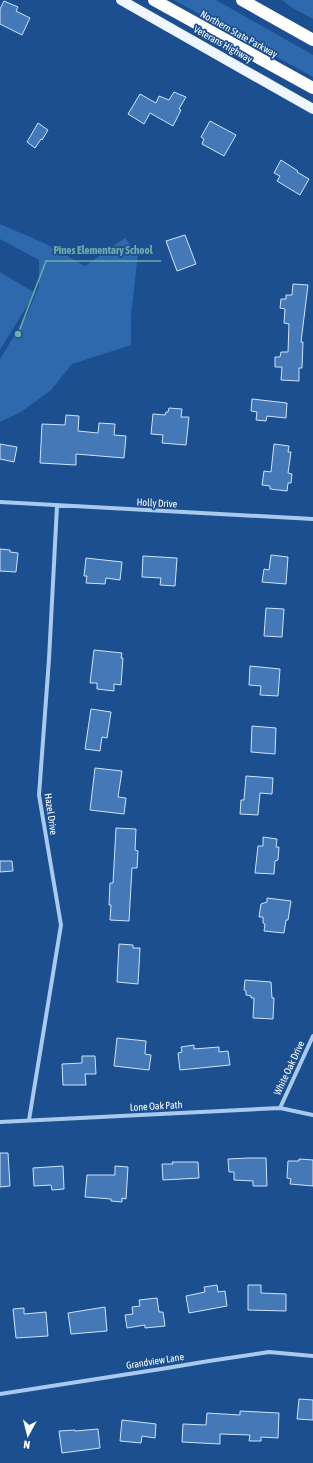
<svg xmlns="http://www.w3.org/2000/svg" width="313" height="1463" viewBox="0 0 313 1463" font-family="'Asap Condensed',sans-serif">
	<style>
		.green { fill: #2e69ad }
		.building { fill: #4478b7; stroke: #cfe3fa }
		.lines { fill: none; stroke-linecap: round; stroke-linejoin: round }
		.street { stroke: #a9c9ee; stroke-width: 4 }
		.primary { stroke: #f0f6ff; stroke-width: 10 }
		.highway { stroke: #fff; stroke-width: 12 }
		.labels { text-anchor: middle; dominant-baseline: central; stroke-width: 3.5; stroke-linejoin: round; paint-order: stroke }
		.street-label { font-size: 10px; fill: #fff; stroke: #1b4f8f }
		.leader { fill: none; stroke: #6fada8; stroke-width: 1.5 }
		.callout-dot { fill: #6fada8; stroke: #1b4f8f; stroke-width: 1.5 }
		.callout-label { font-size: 11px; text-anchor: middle; font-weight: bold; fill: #6fada8; stroke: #1b4f8f; stroke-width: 3.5; stroke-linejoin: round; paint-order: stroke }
	</style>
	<rect width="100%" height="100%" fill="#1b4f8f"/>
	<path class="green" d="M 174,0 L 216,0 L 313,55 L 313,77 Z
		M 282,0 L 313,0 L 313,19 L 291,7 Z
		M 0,224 L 46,244 L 85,266 L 125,238 L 138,254 L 131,315 L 131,345 L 72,364 L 51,390 L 21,412 L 0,422 L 0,359 L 27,315 L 39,286 L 39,260 L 0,239 Z
		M 0,272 L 35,293 L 0,350 Z"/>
	<path class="building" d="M 4,1 L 18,7 L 16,11 L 30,18 L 22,35 L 0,24 L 0,9 Z
		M 174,92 L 186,97 L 179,109 L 181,110 L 173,126 L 150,113 L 144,124 L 128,114 L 140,94 L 156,103 L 159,96 L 169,100 Z
		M 210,121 L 236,135 L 224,156 L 202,144 L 204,139 L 201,137 Z
		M 38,123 L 48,130 L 42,140 L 41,139 L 35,148 L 27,142 Z
		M 281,160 L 298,171 L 297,172 L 309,179 L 300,195 L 277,181 L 280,176 L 274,173 Z
		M 185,235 L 196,264 L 177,271 L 166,241 Z
		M 293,284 L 308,285 L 301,342 L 303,342 L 302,368 L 299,368 L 299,381 L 281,380 L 282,367 L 275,367 L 275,357 L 280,357 L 281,352 L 288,352 L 289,324 L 284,323 L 285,309 L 280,308 L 281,299 L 286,299 L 286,295 L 292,295 Z
		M 252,399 L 287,403 L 286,418 L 267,416 L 266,421 L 256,420 L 257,412 L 251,411 Z
		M 169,408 L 182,409 L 181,417 L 189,417 L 186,445 L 162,443 L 163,435 L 151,434 L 153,414 L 165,415 L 166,412 L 168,412 Z
		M 66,415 L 79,416 L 78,431 L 98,433 L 99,423 L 115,424 L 114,435 L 126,436 L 124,458 L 76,454 L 76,465 L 40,463 L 42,424 L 65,425 Z
		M 0,444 L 17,447 L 14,462 L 0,459 Z
		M 274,444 L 289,446 L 288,452 L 291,452 L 288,473 L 292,474 L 291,483 L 288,483 L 287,491 L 270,489 L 270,486 L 262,485 L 264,471 L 271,472 Z
		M 0,549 L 10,550 L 10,552 L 18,553 L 16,572 L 0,571 Z
		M 271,555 L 288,557 L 286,584 L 262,582 L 264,569 L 269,570 Z
		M 143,556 L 177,558 L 175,586 L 160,585 L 161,578 L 142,577 Z
		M 86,558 L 122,562 L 120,580 L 106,578 L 105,584 L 86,583 L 87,576 L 84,576 Z
		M 266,608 L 284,609 L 282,637 L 264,636 Z
		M 94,650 L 122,653 L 121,658 L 123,658 L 121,685 L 114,684 L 114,691 L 97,689 L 97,683 L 90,683 Z
		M 250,666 L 280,669 L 278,696 L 260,695 L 261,686 L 249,685 Z
		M 91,709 L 111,712 L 107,738 L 102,737 L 100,751 L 85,749 Z
		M 252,726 L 276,728 L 275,754 L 251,752 Z
		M 95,768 L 122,771 L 118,797 L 126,798 L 124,814 L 90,810 Z
		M 246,776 L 273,778 L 272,794 L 260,793 L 258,815 L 240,814 L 241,800 L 244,800 Z
		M 116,828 L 136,829 L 135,850 L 138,851 L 137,868 L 132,868 L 129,921 L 110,920 L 111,905 L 109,905 L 110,883 L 113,883 Z
		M 263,837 L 277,839 L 276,847 L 279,847 L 278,860 L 275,861 L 274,874 L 255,873 L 258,846 L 263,846 Z
		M 0,861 L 12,861 L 13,871 L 0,872 Z
		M 267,898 L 291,901 L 288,920 L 286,920 L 284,933 L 264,931 L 265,924 L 263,923 L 263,917 L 259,917 L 261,904 L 267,902 Z
		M 119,944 L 133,945 L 133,948 L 140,948 L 138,984 L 117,982 Z
		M 245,980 L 271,982 L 272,998 L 274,998 L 273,1019 L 253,1018 L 254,998 L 251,998 L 251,996 L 246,995 L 246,991 L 244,990 Z
		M 117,1038 L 146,1041 L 145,1054 L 151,1055 L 149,1070 L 114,1066 Z
		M 194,1045 L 194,1049 L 219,1047 L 219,1052 L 228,1051 L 230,1065 L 180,1070 L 178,1053 L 182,1052 L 181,1047 Z
		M 82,1056 L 95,1056 L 96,1074 L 85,1074 L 86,1085 L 63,1085 L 62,1064 L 82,1063 Z
		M 0,1153 L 8,1153 L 10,1186 L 0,1187 Z
		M 248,1158 L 266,1158 L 267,1186 L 253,1186 L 253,1181 L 234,1180 L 234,1172 L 229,1172 L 228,1159 Z
		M 299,1159 L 313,1160 L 313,1186 L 290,1184 L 291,1179 L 287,1178 L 288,1161 L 299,1161 Z
		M 172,1162 L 198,1162 L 199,1178 L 163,1180 L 162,1164 L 173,1164 Z
		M 63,1166 L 64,1189 L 52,1190 L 51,1185 L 34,1186 L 33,1168 Z
		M 115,1166 L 128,1167 L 126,1199 L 122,1198 L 122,1202 L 111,1201 L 111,1199 L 85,1197 L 87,1175 L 115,1175 Z
		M 217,1285 L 218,1292 L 225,1291 L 227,1306 L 189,1313 L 186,1296 L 205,1292 L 204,1287 Z
		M 248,1285 L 261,1285 L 261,1293 L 286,1294 L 286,1311 L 248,1310 Z
		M 157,1298 L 159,1312 L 163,1312 L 165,1326 L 145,1328 L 145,1325 L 127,1328 L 125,1315 L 133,1314 L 132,1307 L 140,1306 L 139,1300 Z
		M 105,1307 L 107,1331 L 71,1334 L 68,1313 Z
		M 24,1308 L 24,1314 L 46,1312 L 48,1336 L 16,1338 L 13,1309 Z
		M 299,1399 L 313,1400 L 313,1420 L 297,1419 Z
		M 240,1411 L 279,1413 L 278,1438 L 261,1437 L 261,1441 L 249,1441 L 250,1435 L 220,1434 L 220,1444 L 182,1442 L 183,1424 L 206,1425 L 207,1413 L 240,1415 Z
		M 122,1420 L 156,1424 L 155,1438 L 142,1436 L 141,1443 L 120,1441 Z
		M 98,1429 L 100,1448 L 62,1453 L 59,1431 L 75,1430 L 75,1431 Z"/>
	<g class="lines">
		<path class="street" d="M 0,502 L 313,519
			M 280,1108 L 313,1036
			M 29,1120 L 61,925 L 39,795 L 49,659 L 57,506
			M 0,1122 L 280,1108 L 313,1115
			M 0,1394 L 161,1369 L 209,1361 L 269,1352 L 313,1356"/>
		<path class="primary" d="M 121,0 L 313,109"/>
		<path class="highway" d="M 154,0 L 313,88
			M 242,0 L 313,40"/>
	</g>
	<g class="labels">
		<g class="street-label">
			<text transform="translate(239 34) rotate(29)">Northern State Parkway</text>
			<text transform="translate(223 44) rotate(29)">Veterans Highway</text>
			<text transform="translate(157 503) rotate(3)">Holly Drive</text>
			<text transform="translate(51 814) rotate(82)">Hazel Drive</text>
			<text transform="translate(289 1068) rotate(-65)">White Oak Drive</text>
			<text transform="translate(156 1106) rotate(-3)">Lone Oak Path</text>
			<text transform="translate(155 1361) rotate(-9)">Grandview Lane</text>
		</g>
	</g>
	<path class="leader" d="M18 334L46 261H161"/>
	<circle class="callout-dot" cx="18" cy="334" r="4"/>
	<g class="callout-label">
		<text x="103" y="254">Pines Elementary School</text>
	</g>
	<g transform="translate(28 1435) rotate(187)" stroke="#1b4f8f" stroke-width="3" paint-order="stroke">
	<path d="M0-3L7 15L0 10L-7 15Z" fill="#ffffff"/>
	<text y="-6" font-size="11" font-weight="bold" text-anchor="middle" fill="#ffffff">N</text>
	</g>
</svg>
